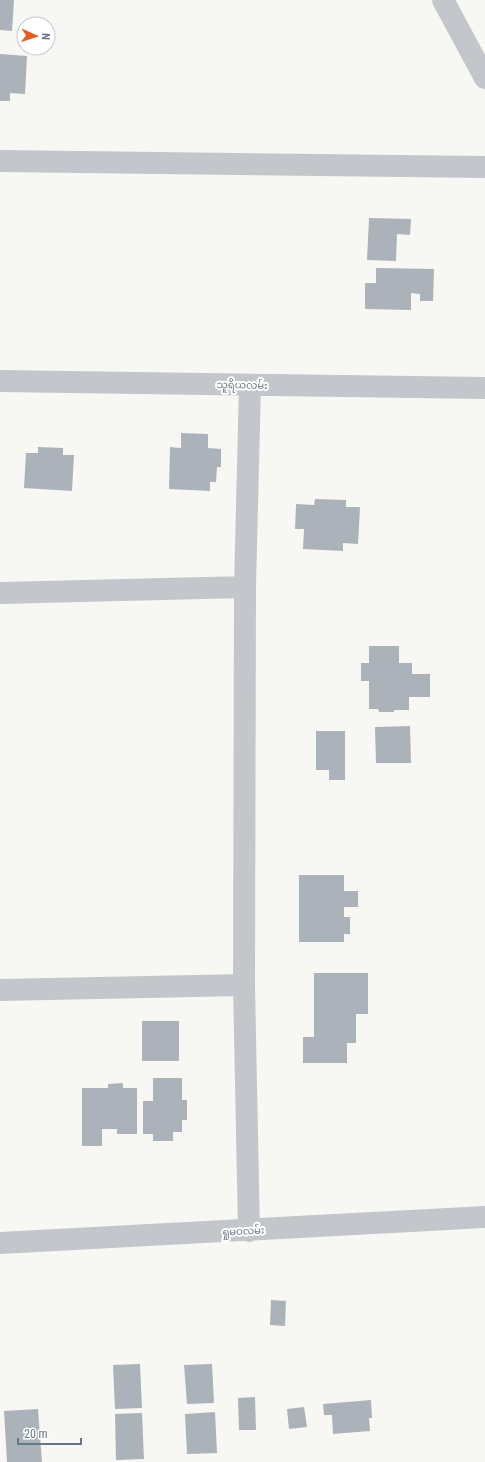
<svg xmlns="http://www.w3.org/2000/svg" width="485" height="1462" viewBox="0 0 485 1462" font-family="'Roboto Condensed','Noto Sans Myanmar',sans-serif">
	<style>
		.building { fill: #abb2b9 }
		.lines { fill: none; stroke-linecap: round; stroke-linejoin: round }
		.minor { stroke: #c3c7cb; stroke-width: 22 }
		.labels { text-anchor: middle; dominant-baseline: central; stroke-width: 4; stroke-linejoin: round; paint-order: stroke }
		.street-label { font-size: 10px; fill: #667687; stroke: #fff }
	</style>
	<rect width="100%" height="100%" fill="#f7f8f4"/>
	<path class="building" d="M 0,0 L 14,0 L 12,31 L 0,30 Z
		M 0,54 L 27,56 L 25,94 L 10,93 L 10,101 L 0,101 Z
		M 369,218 L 411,219 L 410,235 L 397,234 L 396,261 L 367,260 Z
		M 376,268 L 434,269 L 433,301 L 420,301 L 420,294 L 411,293 L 411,310 L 365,309 L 365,283 L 376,283 Z
		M 181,433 L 208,434 L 208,448 L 221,449 L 221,467 L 217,467 L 216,482 L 210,482 L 210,491 L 169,489 L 170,447 L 181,448 Z
		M 38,447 L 63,448 L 63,455 L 74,455 L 72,491 L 24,488 L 26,453 L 38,453 Z
		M 315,499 L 346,500 L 346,507 L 360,507 L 358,544 L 343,543 L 343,551 L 303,549 L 304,529 L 295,529 L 296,504 L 314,505 Z
		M 369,646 L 399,646 L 399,663 L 412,663 L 412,674 L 430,674 L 430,697 L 409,697 L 409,710 L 394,710 L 394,712 L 379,712 L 378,709 L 369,709 L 369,681 L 361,681 L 361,663 L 369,663 Z
		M 410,726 L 411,763 L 376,763 L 375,727 Z
		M 316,731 L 345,731 L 345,780 L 329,780 L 329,770 L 316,770 Z
		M 299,875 L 344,875 L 344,891 L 358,891 L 358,907 L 344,907 L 344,917 L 350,917 L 350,934 L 344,934 L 344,942 L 299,942 Z
		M 314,973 L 368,973 L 368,1014 L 356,1014 L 356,1043 L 347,1043 L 347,1063 L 303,1063 L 303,1037 L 314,1037 Z
		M 142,1021 L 179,1021 L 179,1061 L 142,1061 Z
		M 153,1078 L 182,1078 L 182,1100 L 187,1100 L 187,1120 L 182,1120 L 182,1132 L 173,1132 L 173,1141 L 153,1141 L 153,1134 L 143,1134 L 143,1101 L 153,1101 Z
		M 123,1083 L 123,1088 L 137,1088 L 137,1134 L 117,1134 L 117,1129 L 102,1129 L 102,1146 L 82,1146 L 82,1088 L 108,1088 L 108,1084 Z
		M 271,1300 L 286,1301 L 285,1326 L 270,1325 Z
		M 140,1364 L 142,1408 L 115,1409 L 113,1365 Z
		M 212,1364 L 214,1403 L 187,1404 L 184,1365 Z
		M 255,1397 L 256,1430 L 239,1430 L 238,1398 Z
		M 371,1400 L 372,1418 L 369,1418 L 370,1431 L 333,1434 L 332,1415 L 324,1415 L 323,1404 Z
		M 304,1407 L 307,1427 L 289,1429 L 287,1409 Z
		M 38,1409 L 42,1462 L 7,1462 L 4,1411 Z
		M 215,1412 L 217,1453 L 187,1454 L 185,1414 Z
		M 142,1413 L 144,1459 L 116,1460 L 115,1414 Z"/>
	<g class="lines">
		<path class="minor" d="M 443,0 L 485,78
			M 0,161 L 485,167
			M 0,381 L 485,388
			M 0,593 L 245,587
			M 0,990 L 244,985
			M 249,1231 L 244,985 L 245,587 L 250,385
			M 0,1243 L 485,1217"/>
	</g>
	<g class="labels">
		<g class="street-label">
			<text transform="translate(242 385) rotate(1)">သူရိယလမ်း</text>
			<text transform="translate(243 1231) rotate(-3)">ရှုမဝလမ်း</text>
		</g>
	</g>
	<g transform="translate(36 36) rotate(93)"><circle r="19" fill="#ffffff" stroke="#c2c8cf"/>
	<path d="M0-3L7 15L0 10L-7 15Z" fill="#e95a23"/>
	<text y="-6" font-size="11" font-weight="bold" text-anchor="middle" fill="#667687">N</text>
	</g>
	<path d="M18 1438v6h63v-6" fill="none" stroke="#667687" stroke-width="2"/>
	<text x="24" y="1438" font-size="12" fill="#667687" stroke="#ffffff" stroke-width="3" paint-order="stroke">20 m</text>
</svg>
